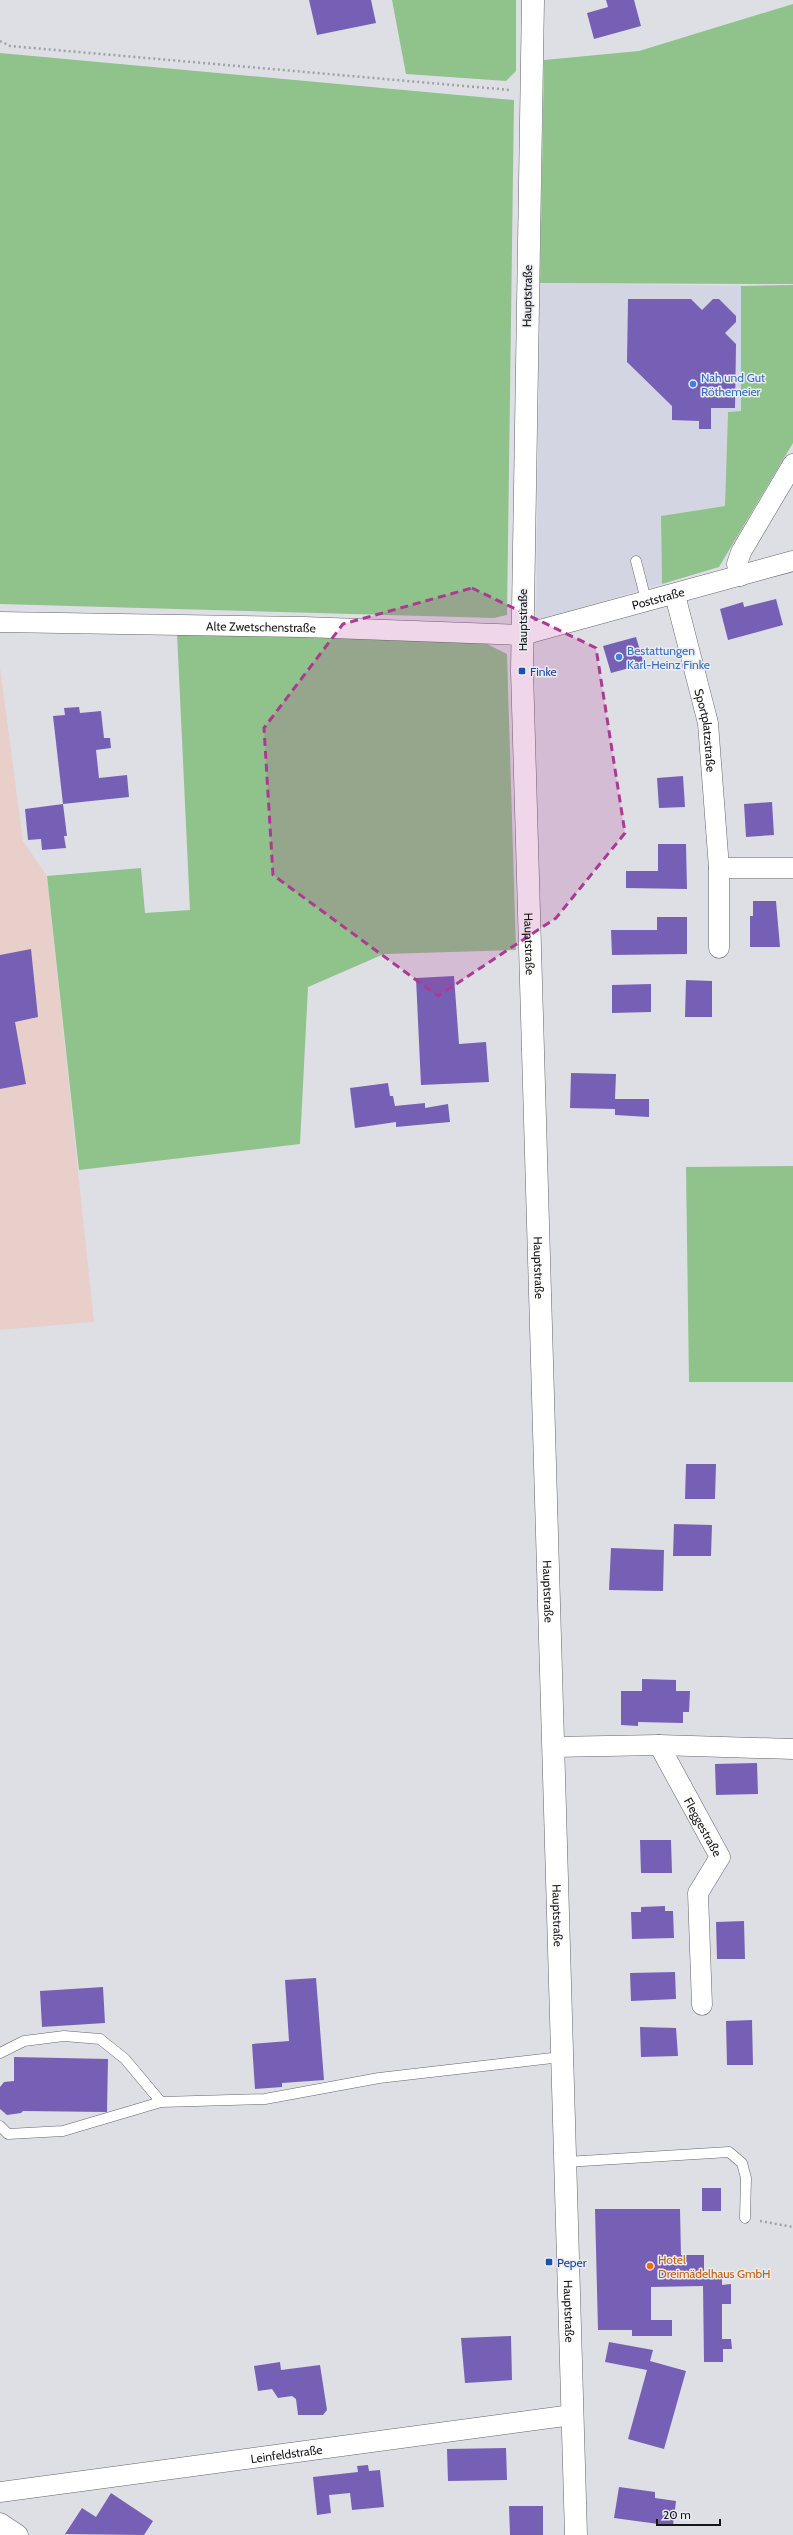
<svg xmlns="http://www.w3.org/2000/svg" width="793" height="2535" viewBox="0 0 793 2535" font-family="Cabin,sans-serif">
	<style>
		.built { fill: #d4d5e3 }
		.industrial { fill: #e9cfca }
		.green { fill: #90c28b }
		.building { fill: #7660b5 }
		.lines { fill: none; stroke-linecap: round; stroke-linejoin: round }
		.service-casing { stroke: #65656b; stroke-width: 11 }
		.minor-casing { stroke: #65656b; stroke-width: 21 }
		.secondary-casing { stroke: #65656b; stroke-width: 23 }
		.path { stroke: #a0a0a5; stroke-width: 2.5; stroke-dasharray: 2 3; stroke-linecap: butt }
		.service { stroke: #fff; stroke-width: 10 }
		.minor { stroke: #fff; stroke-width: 20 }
		.secondary { stroke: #fff; stroke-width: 22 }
		.marked { fill: #ad3993; fill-opacity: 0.2; stroke: #ad3993; stroke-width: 3; stroke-dasharray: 8 5; stroke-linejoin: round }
		.shop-dot { fill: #3f7fe0; stroke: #ebecf2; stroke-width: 1.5 }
		.transit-dot { fill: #1a4fb4; stroke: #ebecf2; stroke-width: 1.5 }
		.food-dot { fill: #e8710a; stroke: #ebecf2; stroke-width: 1.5 }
		.labels { text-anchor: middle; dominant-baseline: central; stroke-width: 3; stroke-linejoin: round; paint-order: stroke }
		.street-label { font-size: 12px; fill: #171719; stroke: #ebecf2 }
		.shop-label { font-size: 12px; fill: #366cbe; stroke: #ebecf2; text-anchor: start }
		.transit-label { font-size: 12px; fill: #164399; stroke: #ebecf2; text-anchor: start }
		.food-label { font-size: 12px; fill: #c56008; stroke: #ebecf2; text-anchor: start }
	</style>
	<rect width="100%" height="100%" fill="#dedfe5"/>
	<path class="built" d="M 540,283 L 741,286 L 741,411 L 728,412 L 725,506 L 661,516 L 662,584 L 536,621 Z"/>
	<path class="industrial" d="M 0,667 L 23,841 L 47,876 L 94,1322 L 0,1330 Z"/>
	<path class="green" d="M 392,0 L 516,0 L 516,71 L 506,81 L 406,74 Z
		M 793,4 L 793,284 L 540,283 L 544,60 L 639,51 Z
		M 0,53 L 514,100 L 507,615 L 494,618 L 0,604 Z
		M 793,285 L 793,443 L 719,567 L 662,584 L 661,516 L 725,506 L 728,412 L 741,411 L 741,286 Z
		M 177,633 L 485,643 L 507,654 L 516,950 L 384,954 L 308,987 L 300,1144 L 79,1170 L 47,876 L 141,868 L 145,913 L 190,910 Z
		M 793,1166 L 793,1382 L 689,1382 L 686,1167 Z"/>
	<path class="building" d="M 309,0 L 371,0 L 376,23 L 317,35 Z
		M 606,0 L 634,0 L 641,26 L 594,39 L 587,13 L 608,7 Z
		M 628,299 L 691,299 L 702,310 L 713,299 L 719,299 L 736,316 L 736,322 L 725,333 L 736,344 L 735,408 L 711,408 L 711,429 L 699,429 L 699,421 L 672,420 L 672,406 L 627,362 Z
		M 776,599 L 783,625 L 728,640 L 720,609 L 743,602 L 744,607 Z
		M 636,637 L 644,664 L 611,673 L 603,646 Z
		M 79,707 L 80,713 L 101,711 L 104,738 L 110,738 L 111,748 L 96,750 L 99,778 L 127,775 L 129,797 L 63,804 L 53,716 L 65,715 L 64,708 Z
		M 683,776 L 685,807 L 659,808 L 657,778 Z
		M 772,802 L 774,835 L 746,837 L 744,804 Z
		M 63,804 L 67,836 L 64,836 L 66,848 L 42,850 L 41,839 L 28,840 L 25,809 Z
		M 658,844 L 686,844 L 687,889 L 626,888 L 626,871 L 658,871 Z
		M 753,901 L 776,901 L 780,947 L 750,947 L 750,916 L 753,916 Z
		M 657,917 L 687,917 L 687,954 L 612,955 L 611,930 L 657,930 Z
		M 31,949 L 38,1017 L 15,1022 L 26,1084 L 0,1089 L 0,955 Z
		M 454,976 L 459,1044 L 486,1042 L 489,1082 L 421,1085 L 416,978 Z
		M 686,980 L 712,981 L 712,1017 L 685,1017 Z
		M 651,984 L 651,1012 L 612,1013 L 612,985 Z
		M 571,1073 L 616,1074 L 615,1099 L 649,1099 L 649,1117 L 615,1115 L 615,1109 L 570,1108 Z
		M 388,1083 L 390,1096 L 393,1096 L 395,1106 L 425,1103 L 425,1108 L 448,1104 L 450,1122 L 396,1127 L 396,1122 L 355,1128 L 350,1088 Z
		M 686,1464 L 716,1464 L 715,1499 L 685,1499 Z
		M 674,1524 L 712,1525 L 711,1556 L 673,1556 Z
		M 611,1548 L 664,1550 L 663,1591 L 609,1590 Z
		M 642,1679 L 676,1680 L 676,1691 L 690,1691 L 689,1712 L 683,1712 L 683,1723 L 638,1722 L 638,1726 L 621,1725 L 621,1691 L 642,1691 Z
		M 757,1763 L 758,1794 L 716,1795 L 715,1764 Z
		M 640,1840 L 671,1840 L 672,1873 L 641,1873 Z
		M 665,1906 L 665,1911 L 673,1911 L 674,1938 L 632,1939 L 631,1912 L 641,1912 L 641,1907 Z
		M 744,1921 L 745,1959 L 717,1959 L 716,1922 Z
		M 675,1972 L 676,1999 L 631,2001 L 630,1973 Z
		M 316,1978 L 324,2080 L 282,2083 L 282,2087 L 255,2089 L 252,2044 L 289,2041 L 285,1980 Z
		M 103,1987 L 105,2023 L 42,2027 L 40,1991 Z
		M 752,2020 L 753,2065 L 727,2065 L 726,2021 Z
		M 640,2027 L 676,2028 L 678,2056 L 641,2057 Z
		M 14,2057 L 108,2059 L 107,2112 L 23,2111 L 21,2113 L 7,2115 L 0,2109 L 0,2087 L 4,2082 L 14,2081 Z
		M 702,2188 L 721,2188 L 721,2211 L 702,2211 Z
		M 595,2209 L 680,2209 L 681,2255 L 704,2255 L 704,2277 L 722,2276 L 722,2285 L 731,2284 L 731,2304 L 722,2304 L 722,2339 L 731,2339 L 732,2349 L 723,2349 L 723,2362 L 704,2362 L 703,2286 L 651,2287 L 651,2320 L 672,2320 L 672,2336 L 632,2336 L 632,2330 L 598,2330 Z
		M 511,2336 L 512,2380 L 465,2383 L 461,2338 Z
		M 609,2342 L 653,2350 L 650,2361 L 686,2371 L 664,2449 L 628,2439 L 647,2370 L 605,2362 Z
		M 280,2362 L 281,2370 L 320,2365 L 327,2410 L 323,2415 L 298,2415 L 296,2399 L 292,2396 L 278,2398 L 272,2389 L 258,2391 L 254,2366 Z
		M 506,2448 L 507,2480 L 448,2481 L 447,2449 Z
		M 368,2465 L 369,2471 L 380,2470 L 384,2507 L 352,2510 L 350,2493 L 329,2495 L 331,2513 L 317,2515 L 313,2477 L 358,2472 L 357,2466 Z
		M 619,2487 L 655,2492 L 655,2498 L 676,2501 L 673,2526 L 614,2518 Z
		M 111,2493 L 153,2521 L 144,2535 L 65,2534 L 82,2508 L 96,2517 Z
		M 509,2506 L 543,2506 L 543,2535 L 510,2535 Z"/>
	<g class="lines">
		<g class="service-casing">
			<path id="service" d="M 636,561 L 646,600
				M 0,2053 L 24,2041 L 64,2036 L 100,2039 L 125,2059 L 161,2102
				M 0,2126 L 8,2134 L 63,2131 L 161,2102 L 265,2099 L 379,2078 L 561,2057
				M 566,2162 L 729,2152 L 742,2163 L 746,2178 L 745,2218"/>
		</g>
		<g class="minor-casing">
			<g id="minor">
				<path d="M 740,576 L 737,564 L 741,552 L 793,464"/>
				<path id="s1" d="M 675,595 L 708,723 L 719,868 L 719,948"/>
				<path id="s2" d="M 0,622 L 304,627 L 522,635 L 793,561"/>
				<path d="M 719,868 L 793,868"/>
				<path id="s3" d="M 659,1745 L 720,1857 L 698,1893 L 702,2005"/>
				<path d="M 553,1747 L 659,1745 L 793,1749"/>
				<path id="s4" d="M 0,2492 L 572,2415"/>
				<path d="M 0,2523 L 18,2535"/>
			</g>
		</g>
		<g class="secondary-casing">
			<g id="secondary">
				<path id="s5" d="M 533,0 L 522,671 L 576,2535"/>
			</g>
		</g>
		<path class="path" d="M 0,41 L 10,46 L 510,90
			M 760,2221 L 793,2227"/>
		<use href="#service" class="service"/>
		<use href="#minor" class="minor"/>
		<use href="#secondary" class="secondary"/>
	</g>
	<path class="marked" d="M 472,588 L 596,648 L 625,833 L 556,918 L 438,996 L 273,875 L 264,728 L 343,624 Z"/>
	<g class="shop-dot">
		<circle cx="693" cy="384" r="4"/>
		<circle cx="619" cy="657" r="4"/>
	</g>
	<g class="transit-dot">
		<rect x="518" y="667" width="8" height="8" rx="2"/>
		<rect x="545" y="2258" width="8" height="8" rx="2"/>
	</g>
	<circle class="food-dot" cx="650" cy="2266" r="4"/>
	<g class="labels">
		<g class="street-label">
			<text transform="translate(527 296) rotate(-89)">Hauptstraße</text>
			<text stroke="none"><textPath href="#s2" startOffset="663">Poststraße</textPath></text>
			<text transform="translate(522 620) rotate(-90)">Hauptstraße</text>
			<text stroke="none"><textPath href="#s2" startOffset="261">Alte Zwetschenstraße</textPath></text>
			<text stroke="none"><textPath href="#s1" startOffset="139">Sportplatzstraße</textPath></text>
			<text stroke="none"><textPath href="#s5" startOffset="944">Hauptstraße</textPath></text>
			<text stroke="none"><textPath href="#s5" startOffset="1268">Hauptstraße</textPath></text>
			<text stroke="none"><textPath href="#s5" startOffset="1592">Hauptstraße</textPath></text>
			<text stroke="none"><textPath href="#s3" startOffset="93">Fleggestraße</textPath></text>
			<text stroke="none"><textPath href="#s5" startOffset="1916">Hauptstraße</textPath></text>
			<text stroke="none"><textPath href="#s5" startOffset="2312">Hauptstraße</textPath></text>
			<text stroke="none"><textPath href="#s4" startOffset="289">Leinfeldstraße</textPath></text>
		</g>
		<g class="shop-label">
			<text x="701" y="377">Nah und Gut<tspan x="701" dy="14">Röthemeier</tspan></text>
			<text x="627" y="650">Bestattungen<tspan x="627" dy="14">Karl-Heinz Finke</tspan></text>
		</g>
		<g class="transit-label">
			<text x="530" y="671">Finke</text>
			<text x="557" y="2262">Peper</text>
		</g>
		<g class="food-label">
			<text x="658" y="2259">Hotel<tspan x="658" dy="14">Dreimädelhaus GmbH</tspan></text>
		</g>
	</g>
	<path d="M657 2519v6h63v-6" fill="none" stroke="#171719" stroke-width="2"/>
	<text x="663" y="2519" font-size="12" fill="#171719" stroke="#ebecf2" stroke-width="3" paint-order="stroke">20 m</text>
</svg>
